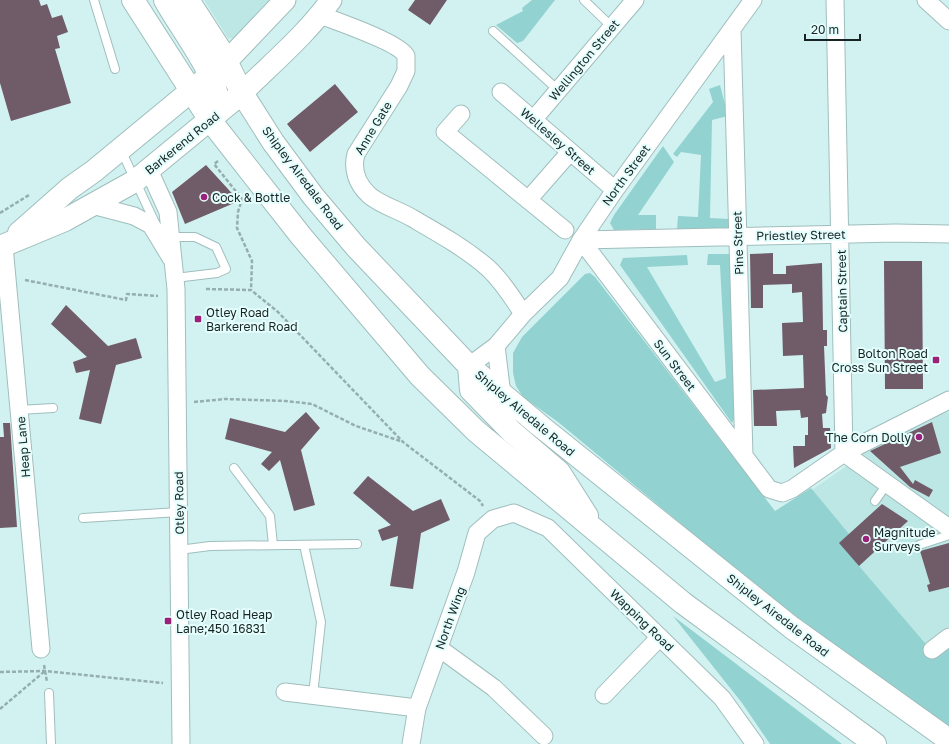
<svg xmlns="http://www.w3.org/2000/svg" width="949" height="744" viewBox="0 0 949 744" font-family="'Golos Text',sans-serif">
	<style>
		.built { fill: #bde7e5 }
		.green { fill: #92d2d0 }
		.building { fill: #705b68 }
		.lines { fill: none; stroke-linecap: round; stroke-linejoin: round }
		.service-casing { stroke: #9fbebd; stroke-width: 10 }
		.minor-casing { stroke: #9fbebd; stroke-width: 19 }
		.tertiary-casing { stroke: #9fbebd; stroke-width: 23 }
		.primary-casing { stroke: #9fbebd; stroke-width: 24 }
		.path { stroke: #95aeae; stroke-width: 2.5; stroke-dasharray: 4 2; stroke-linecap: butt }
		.service { stroke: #fff; stroke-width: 8 }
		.minor { stroke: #fff; stroke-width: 17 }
		.tertiary { stroke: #fff; stroke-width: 21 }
		.primary { stroke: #fff; stroke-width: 22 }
		.poi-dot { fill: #9a207a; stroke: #e4fefd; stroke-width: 1.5 }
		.labels { text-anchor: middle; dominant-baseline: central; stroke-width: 4; stroke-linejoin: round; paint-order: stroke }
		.street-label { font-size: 12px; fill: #182424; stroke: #e4fefd }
		.poi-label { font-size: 12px; fill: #182424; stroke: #e4fefd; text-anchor: start }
	</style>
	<rect width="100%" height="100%" fill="#d2f2f1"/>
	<path class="built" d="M 204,0 L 287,0 L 241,40 L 228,38 Z
		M 949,412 L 949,648 L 937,657 L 800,498 L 864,454 L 865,450 L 937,415 Z"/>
	<path class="green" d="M 532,0 L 555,0 L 523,41 L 517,43 L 496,25 L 523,11 L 522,8 Z
		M 720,85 L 728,116 L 712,120 L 710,218 L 729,219 L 730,231 L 677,229 L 678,216 L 698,217 L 701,155 L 681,152 L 677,157 L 673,154 L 713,102 L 709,89 Z
		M 663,146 L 674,162 L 638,215 L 656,215 L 656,229 L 614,230 L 610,223 L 614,215 Z
		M 708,254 L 732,254 L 735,417 L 732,423 L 620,265 L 623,258 L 687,255 L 688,265 L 647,267 L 715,382 L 726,378 L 720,265 L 707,265 Z
		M 590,273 L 595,277 L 775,511 L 811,488 L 849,534 L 859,566 L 937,657 L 949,648 L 949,727 L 884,684 L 750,581 L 558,422 L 523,397 L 516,386 L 513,373 L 513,353 L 522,337 L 585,274 Z
		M 673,616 L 842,744 L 770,744 L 742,703 Z"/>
	<path class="building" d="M 0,0 L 39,0 L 41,6 L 47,4 L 52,18 L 62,15 L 68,32 L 57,36 L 60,48 L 55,49 L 71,103 L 11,121 L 0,83 Z
		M 415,0 L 447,0 L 430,25 L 408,10 Z
		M 335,84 L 358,112 L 310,152 L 287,124 Z
		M 206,165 L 239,201 L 185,224 L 172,192 Z
		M 773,253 L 773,274 L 786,274 L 786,266 L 822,263 L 823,330 L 827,330 L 827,346 L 824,346 L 826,395 L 828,397 L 826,413 L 822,414 L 823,428 L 830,428 L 831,448 L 794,468 L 793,446 L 805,446 L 805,435 L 808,435 L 808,417 L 801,418 L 800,410 L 776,411 L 777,426 L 754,426 L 753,390 L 804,388 L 803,355 L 783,356 L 782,323 L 803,322 L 802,292 L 792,293 L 792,284 L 763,285 L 763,308 L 751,308 L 750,254 Z
		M 884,261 L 922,261 L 923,389 L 885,389 Z
		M 66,305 L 108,346 L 136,338 L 142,358 L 116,365 L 101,424 L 79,419 L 90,370 L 76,373 L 73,362 L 87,357 L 51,324 Z
		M 306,412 L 320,428 L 301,450 L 315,505 L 294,511 L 280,460 L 269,471 L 261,464 L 272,452 L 225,439 L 230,418 L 285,432 Z
		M 932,422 L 941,453 L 900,467 L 913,484 L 915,480 L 933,490 L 929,497 L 910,487 L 870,451 Z
		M 3,423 L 10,423 L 17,527 L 0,528 L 0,437 L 4,437 Z
		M 368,476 L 413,511 L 441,499 L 450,520 L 421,533 L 413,589 L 390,586 L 398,536 L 382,541 L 378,530 L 391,525 L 353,493 Z
		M 882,504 L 908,521 L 859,566 L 839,543 Z
		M 949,543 L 949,587 L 929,592 L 927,585 L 930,584 L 920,551 Z"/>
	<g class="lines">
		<g class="service-casing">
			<path id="service" d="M 94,0 L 115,69
				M 584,0 L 612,27
				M 493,31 L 558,90
				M 121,150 L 156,225
				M 170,237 L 195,237 L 216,247 L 226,269 L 217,273 L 175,278
				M 19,410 L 53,408
				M 234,468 L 270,516 L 273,545
				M 875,501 L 887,484
				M 83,518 L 179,512
				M 304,545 L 321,622 L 313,695
				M 919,545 L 949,535
				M 179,550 L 210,546 L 357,544
				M 49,693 L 51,744"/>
		</g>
		<g class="minor-casing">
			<path id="minor" d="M 835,0 L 844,453 L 949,528
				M 926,0 L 949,21
				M 320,15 C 336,21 400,43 406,56 L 406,71 L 399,86 L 356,154 C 352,169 357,184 369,195 C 380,205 399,210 412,218 C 438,233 465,248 488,268 C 502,281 513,298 523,314
				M 732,29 L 744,456
				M 501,92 L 615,190
				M 461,114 L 445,132 L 565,230
				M 533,120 L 635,0
				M 149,170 L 168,212 L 176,289 L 181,744
				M 528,200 L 570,152
				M 92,205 L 134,216 L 151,225 L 171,258
				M 581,240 L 769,489 L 782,493 L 792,489 L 844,453 L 949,400
				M 581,240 L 896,233 L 949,234
				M 4,246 L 41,649
				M 496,346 L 502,395
				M 469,366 L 496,346 L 523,314 L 560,278 L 581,240 L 615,190 L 753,0
				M 439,648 L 494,688 L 544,736
				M 932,650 L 949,637
				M 285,692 L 417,708
				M 604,695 L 660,637
				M 411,744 L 417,708 L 466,572 L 477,533 L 493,519 L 514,513 L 548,528 L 722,698 L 755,744"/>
		</g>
		<g class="tertiary-casing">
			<path id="tertiary" d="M 226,62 L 285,0
				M 242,93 C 272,63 306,35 331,0"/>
		</g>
		<g class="primary-casing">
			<path id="primary" d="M 133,0 L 210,120 L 301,236 L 420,376 L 476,431 L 683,603 L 875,744
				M 165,0 C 178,24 215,73 217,97 C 218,106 215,113 210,120
				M 188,0 L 221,51 L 242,93 L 273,142 L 313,196 L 356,247 L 469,366 L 539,425 L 791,627 L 949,740
				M 19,233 L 70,188 L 94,171 L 226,62
				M 0,247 L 65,220 L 135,181 L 242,93
				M 469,366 L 471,390 L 512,432 L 559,472 L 587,516"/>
		</g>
		<path class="path" d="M 218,161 L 214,164 L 242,199 L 238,212 L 237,228 L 252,261 L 251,290
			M 0,213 L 29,195
			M 25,280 L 126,300 L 127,294 L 158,296
			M 206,289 L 251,290 L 278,312 L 403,442 L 480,501 L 483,506
			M 194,402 L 225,399 L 286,401 L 312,404 L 356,426 L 403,442
			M 44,665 L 47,682
			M 0,672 L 45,671 L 163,683
			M 0,709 L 45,671"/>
		<use href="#service" class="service"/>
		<use href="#minor" class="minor"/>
		<use href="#tertiary" class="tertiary"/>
		<use href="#primary" class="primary"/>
	</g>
	<g class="poi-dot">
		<circle cx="204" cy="197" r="4"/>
		<rect x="194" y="315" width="8" height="8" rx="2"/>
		<rect x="932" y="356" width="8" height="8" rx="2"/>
		<circle cx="919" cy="437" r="4"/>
		<circle cx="866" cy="539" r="4"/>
		<rect x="164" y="617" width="8" height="8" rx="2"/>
	</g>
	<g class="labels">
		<g class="street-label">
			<text transform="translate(584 60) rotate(-50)">Wellington Street</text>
			<text transform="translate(373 128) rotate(-59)">Anne Gate</text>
			<text transform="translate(558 141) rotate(41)">Wellesley Street</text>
			<text transform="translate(182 143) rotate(-39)">Barkerend Road</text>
			<text transform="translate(626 175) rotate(-54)">North Street</text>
			<text transform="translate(303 178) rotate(53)">Shipley Airedale Road</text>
			<text transform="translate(801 235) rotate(-1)">Priestley Street</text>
			<text transform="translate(738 243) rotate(-92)">Pine Street</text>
			<text transform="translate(842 291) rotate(-91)">Captain Street</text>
			<text transform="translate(675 365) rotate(53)">Sun Street</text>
			<text transform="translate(525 413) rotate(40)">Shipley Airedale Road</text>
			<text transform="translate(23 447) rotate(-95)">Heap Lane</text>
			<text transform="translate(179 503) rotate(-91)">Otley Road</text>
			<text transform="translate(778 615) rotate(38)">Shipley Airedale Road</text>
			<text transform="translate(450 618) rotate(-70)">North Wing</text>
			<text transform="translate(642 620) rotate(44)">Wapping Road</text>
		</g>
		<g class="poi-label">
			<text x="212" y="197">Cock &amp; Bottle</text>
			<text x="206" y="312">Otley Road<tspan x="206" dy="14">Barkerend Road</tspan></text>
			<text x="928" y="353" text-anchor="end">Bolton Road<tspan x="928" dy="14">Cross Sun Street</tspan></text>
			<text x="911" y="437" text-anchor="end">The Corn Dolly</text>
			<text x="874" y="532">Magnitude<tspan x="874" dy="14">Surveys</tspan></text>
			<text x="176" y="614">Otley Road Heap<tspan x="176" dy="14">Lane;450 16831</tspan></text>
		</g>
	</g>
	<path d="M805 34v6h55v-6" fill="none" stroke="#182424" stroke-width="2"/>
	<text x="811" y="34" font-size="12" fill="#182424" stroke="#e4fefd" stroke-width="3" paint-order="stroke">20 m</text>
</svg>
